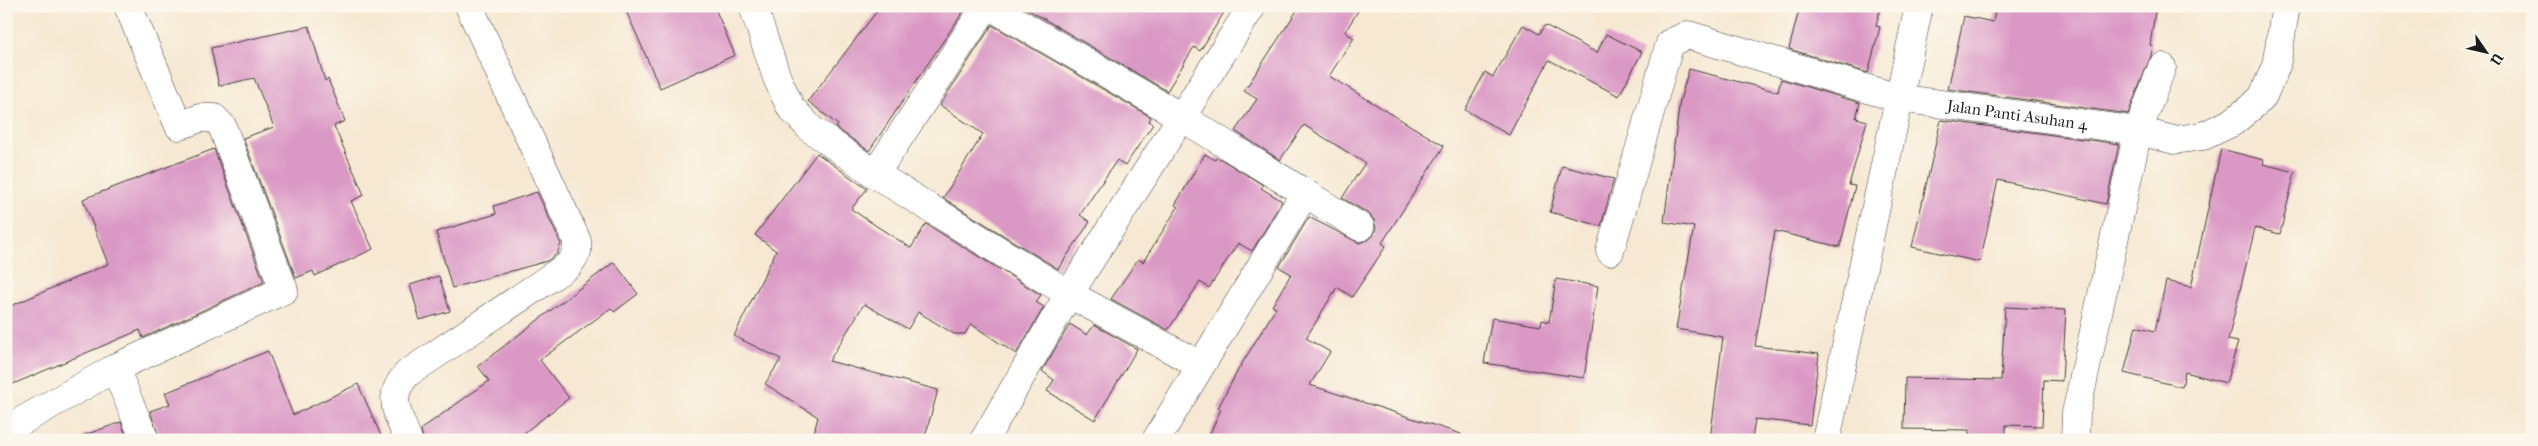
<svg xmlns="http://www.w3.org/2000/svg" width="2538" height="446" viewBox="0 0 2538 446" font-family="'IM FELL French Canon',serif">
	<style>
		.building { fill: #da98c5 }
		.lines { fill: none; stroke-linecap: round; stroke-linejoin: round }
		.street-casing { stroke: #3d3b37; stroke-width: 29 }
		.street { stroke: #fff; stroke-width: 28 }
		.labels { text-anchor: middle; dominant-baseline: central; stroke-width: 4.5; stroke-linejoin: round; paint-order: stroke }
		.street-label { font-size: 16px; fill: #1c1c1c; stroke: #fbf7ec }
	</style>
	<rect width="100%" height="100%" fill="#fbf7ec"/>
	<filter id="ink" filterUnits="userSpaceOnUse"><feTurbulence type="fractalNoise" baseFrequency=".02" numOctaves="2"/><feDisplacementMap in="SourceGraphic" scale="10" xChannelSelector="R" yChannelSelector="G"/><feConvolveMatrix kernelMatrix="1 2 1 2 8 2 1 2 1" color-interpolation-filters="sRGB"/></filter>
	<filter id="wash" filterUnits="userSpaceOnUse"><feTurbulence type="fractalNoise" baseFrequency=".0096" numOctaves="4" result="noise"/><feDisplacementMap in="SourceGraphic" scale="20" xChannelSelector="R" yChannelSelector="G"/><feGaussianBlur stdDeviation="1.12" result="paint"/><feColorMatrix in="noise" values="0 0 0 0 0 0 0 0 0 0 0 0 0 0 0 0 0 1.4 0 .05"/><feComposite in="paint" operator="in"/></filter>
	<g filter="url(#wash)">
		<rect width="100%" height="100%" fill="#f6e8d2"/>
		<g id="blocks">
			<path class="building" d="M 624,6 L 714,6 L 735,55 L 660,88 Z
				M 881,6 L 967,6 L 869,151 L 836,128 L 838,125 L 808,101 Z
				M 1022,6 L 1228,6 L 1200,51 L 1194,47 L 1167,91 Z
				M 1300,6 L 1361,6 L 1345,32 L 1354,38 L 1329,76 L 1444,146 L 1382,243 L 1386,246 L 1352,297 L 1337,287 L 1306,338 L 1330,352 L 1310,385 L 1461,434 L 1460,440 L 1207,440 L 1221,409 L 1218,408 L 1238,370 L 1276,308 L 1272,306 L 1291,274 L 1279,267 L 1309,217 L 1359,243 L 1368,240 L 1373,236 L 1376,228 L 1374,220 L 1369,214 L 1342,198 L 1365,163 L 1304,125 L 1280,160 L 1235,131 L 1257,99 L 1244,91 Z
				M 1800,6 L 1881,6 L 1876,26 L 1880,27 L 1868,73 L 1789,49 Z
				M 1996,6 L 2156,6 L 2150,45 L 2153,46 L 2151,56 L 2128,114 L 1948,89 L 1964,16 L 1993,22 Z
				M 992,25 L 1151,117 L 1149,121 L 1153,124 L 1125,166 L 1117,160 L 1080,215 L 1090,222 L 1058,269 L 943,198 L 983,134 L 940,105 Z
				M 1523,25 L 1539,34 L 1545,25 L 1597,53 L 1606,34 L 1642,52 L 1619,96 L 1549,60 L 1509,135 L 1465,110 L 1485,72 L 1493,77 Z
				M 309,26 L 325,81 L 328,79 L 345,121 L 334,126 L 364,195 L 351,201 L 373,249 L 315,276 L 313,271 L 296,278 L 243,138 L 274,127 L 254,78 L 219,86 L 211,48 Z
				M 1689,69 L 1778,92 L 1781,79 L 1860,103 L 1856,118 L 1867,121 L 1849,185 L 1855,186 L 1840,247 L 1775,231 L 1755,346 L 1819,354 L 1810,425 L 1755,419 L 1752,440 L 1710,440 L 1723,337 L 1676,329 L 1694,227 L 1664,222 L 1680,100 Z
				M 1941,120 L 2119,144 L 2106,204 L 1998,180 L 1980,262 L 1912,247 Z
				M 214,149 L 264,282 L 143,338 L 140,330 L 6,387 L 6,308 L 108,264 L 83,199 Z
				M 2221,149 L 2264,160 L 2263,164 L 2295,172 L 2280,234 L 2255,228 L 2228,340 L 2238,342 L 2226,383 L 2185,372 L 2182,387 L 2124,373 L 2136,326 L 2155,331 L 2166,281 L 2191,287 Z
				M 817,153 L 867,189 L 851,209 L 881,229 L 911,248 L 926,224 L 1041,295 L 1036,302 L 1044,307 L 1016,354 L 971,324 L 965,334 L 954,334 L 918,312 L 908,329 L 864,304 L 829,361 L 938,390 L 924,440 L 812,440 L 818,417 L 765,384 L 781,359 L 734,336 L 776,251 L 755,235 Z
				M 1205,154 L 1215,160 L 1217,157 L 1263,185 L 1261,188 L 1282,201 L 1252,251 L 1238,243 L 1209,288 L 1200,282 L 1168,330 L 1111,299 L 1138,259 L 1143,262 L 1178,207 L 1175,205 Z
				M 1562,166 L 1614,179 L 1601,226 L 1550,212 Z
				M 537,192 L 561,244 L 557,254 L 547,261 L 452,288 L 436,232 L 496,214 L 494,206 Z
				M 614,262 L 638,294 L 614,312 L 611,308 L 540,360 L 569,398 L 515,440 L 423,440 L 421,429 L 489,381 L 478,366 Z
				M 439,276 L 450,311 L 420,320 L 410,285 Z
				M 1556,279 L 1598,286 L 1584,378 L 1484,363 L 1492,318 L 1541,326 L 1542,320 L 1549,322 Z
				M 2005,307 L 2066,310 L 2062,381 L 2044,380 L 2042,426 L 2006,425 L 2006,440 L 1969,440 L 1969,430 L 1904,429 L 1905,378 L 2001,380 Z
				M 1070,324 L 1087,335 L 1094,325 L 1137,349 L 1095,420 L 1047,391 L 1054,380 L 1042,371 Z
				M 268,351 L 293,415 L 358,384 L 383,440 L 160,440 L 150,411 L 170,404 L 165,393 Z
				M 121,422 L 128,440 L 82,440 L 82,436 Z"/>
		</g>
	</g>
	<g filter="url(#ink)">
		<use href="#blocks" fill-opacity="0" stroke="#3d3b37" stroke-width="1"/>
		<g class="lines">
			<g class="street-casing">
				<g id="street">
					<path d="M 753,6 L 777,78 L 791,108 L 811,129 L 875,174 L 1069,294 L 1200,365"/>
					<path d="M 990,6 L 1183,118 L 1360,227"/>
					<path d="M 875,174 L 986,6"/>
					<path id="s1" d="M 1610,251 L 1670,43 L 1688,35 L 1898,98 L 2138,131 L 2174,140 L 2203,136 L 2233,122 L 2262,98 L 2276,66 L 2286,6"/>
					<path d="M 115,368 L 284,290 L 222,126 L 214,118 L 200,118 L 179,126 L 128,6"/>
					<path d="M 6,430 L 115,368 L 145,440"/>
					<path d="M 408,440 C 398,413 385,397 408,373 L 569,265 L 577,252 L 577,241 L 469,6"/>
					<path d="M 984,440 L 1069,294 L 1252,6"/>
					<path d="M 1156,440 L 1305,193"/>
					<path d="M 1826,440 L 1919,6"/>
					<path d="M 2075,440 L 2076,413 L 2138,131 L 2162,67"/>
				</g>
			</g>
			<use href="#street" class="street"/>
		</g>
	</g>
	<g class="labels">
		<g class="street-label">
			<text stroke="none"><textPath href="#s1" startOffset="576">Jalan Panti Asuhan 4</textPath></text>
		</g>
	</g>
	<rect width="2538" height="446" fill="none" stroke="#fbf7ec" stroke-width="25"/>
	<g transform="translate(2486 52) rotate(124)" stroke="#fbf7ec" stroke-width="4" paint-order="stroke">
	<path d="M0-4L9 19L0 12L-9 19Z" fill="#1c1c1c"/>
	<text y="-8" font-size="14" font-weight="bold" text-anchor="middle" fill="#1c1c1c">U</text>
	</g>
</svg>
